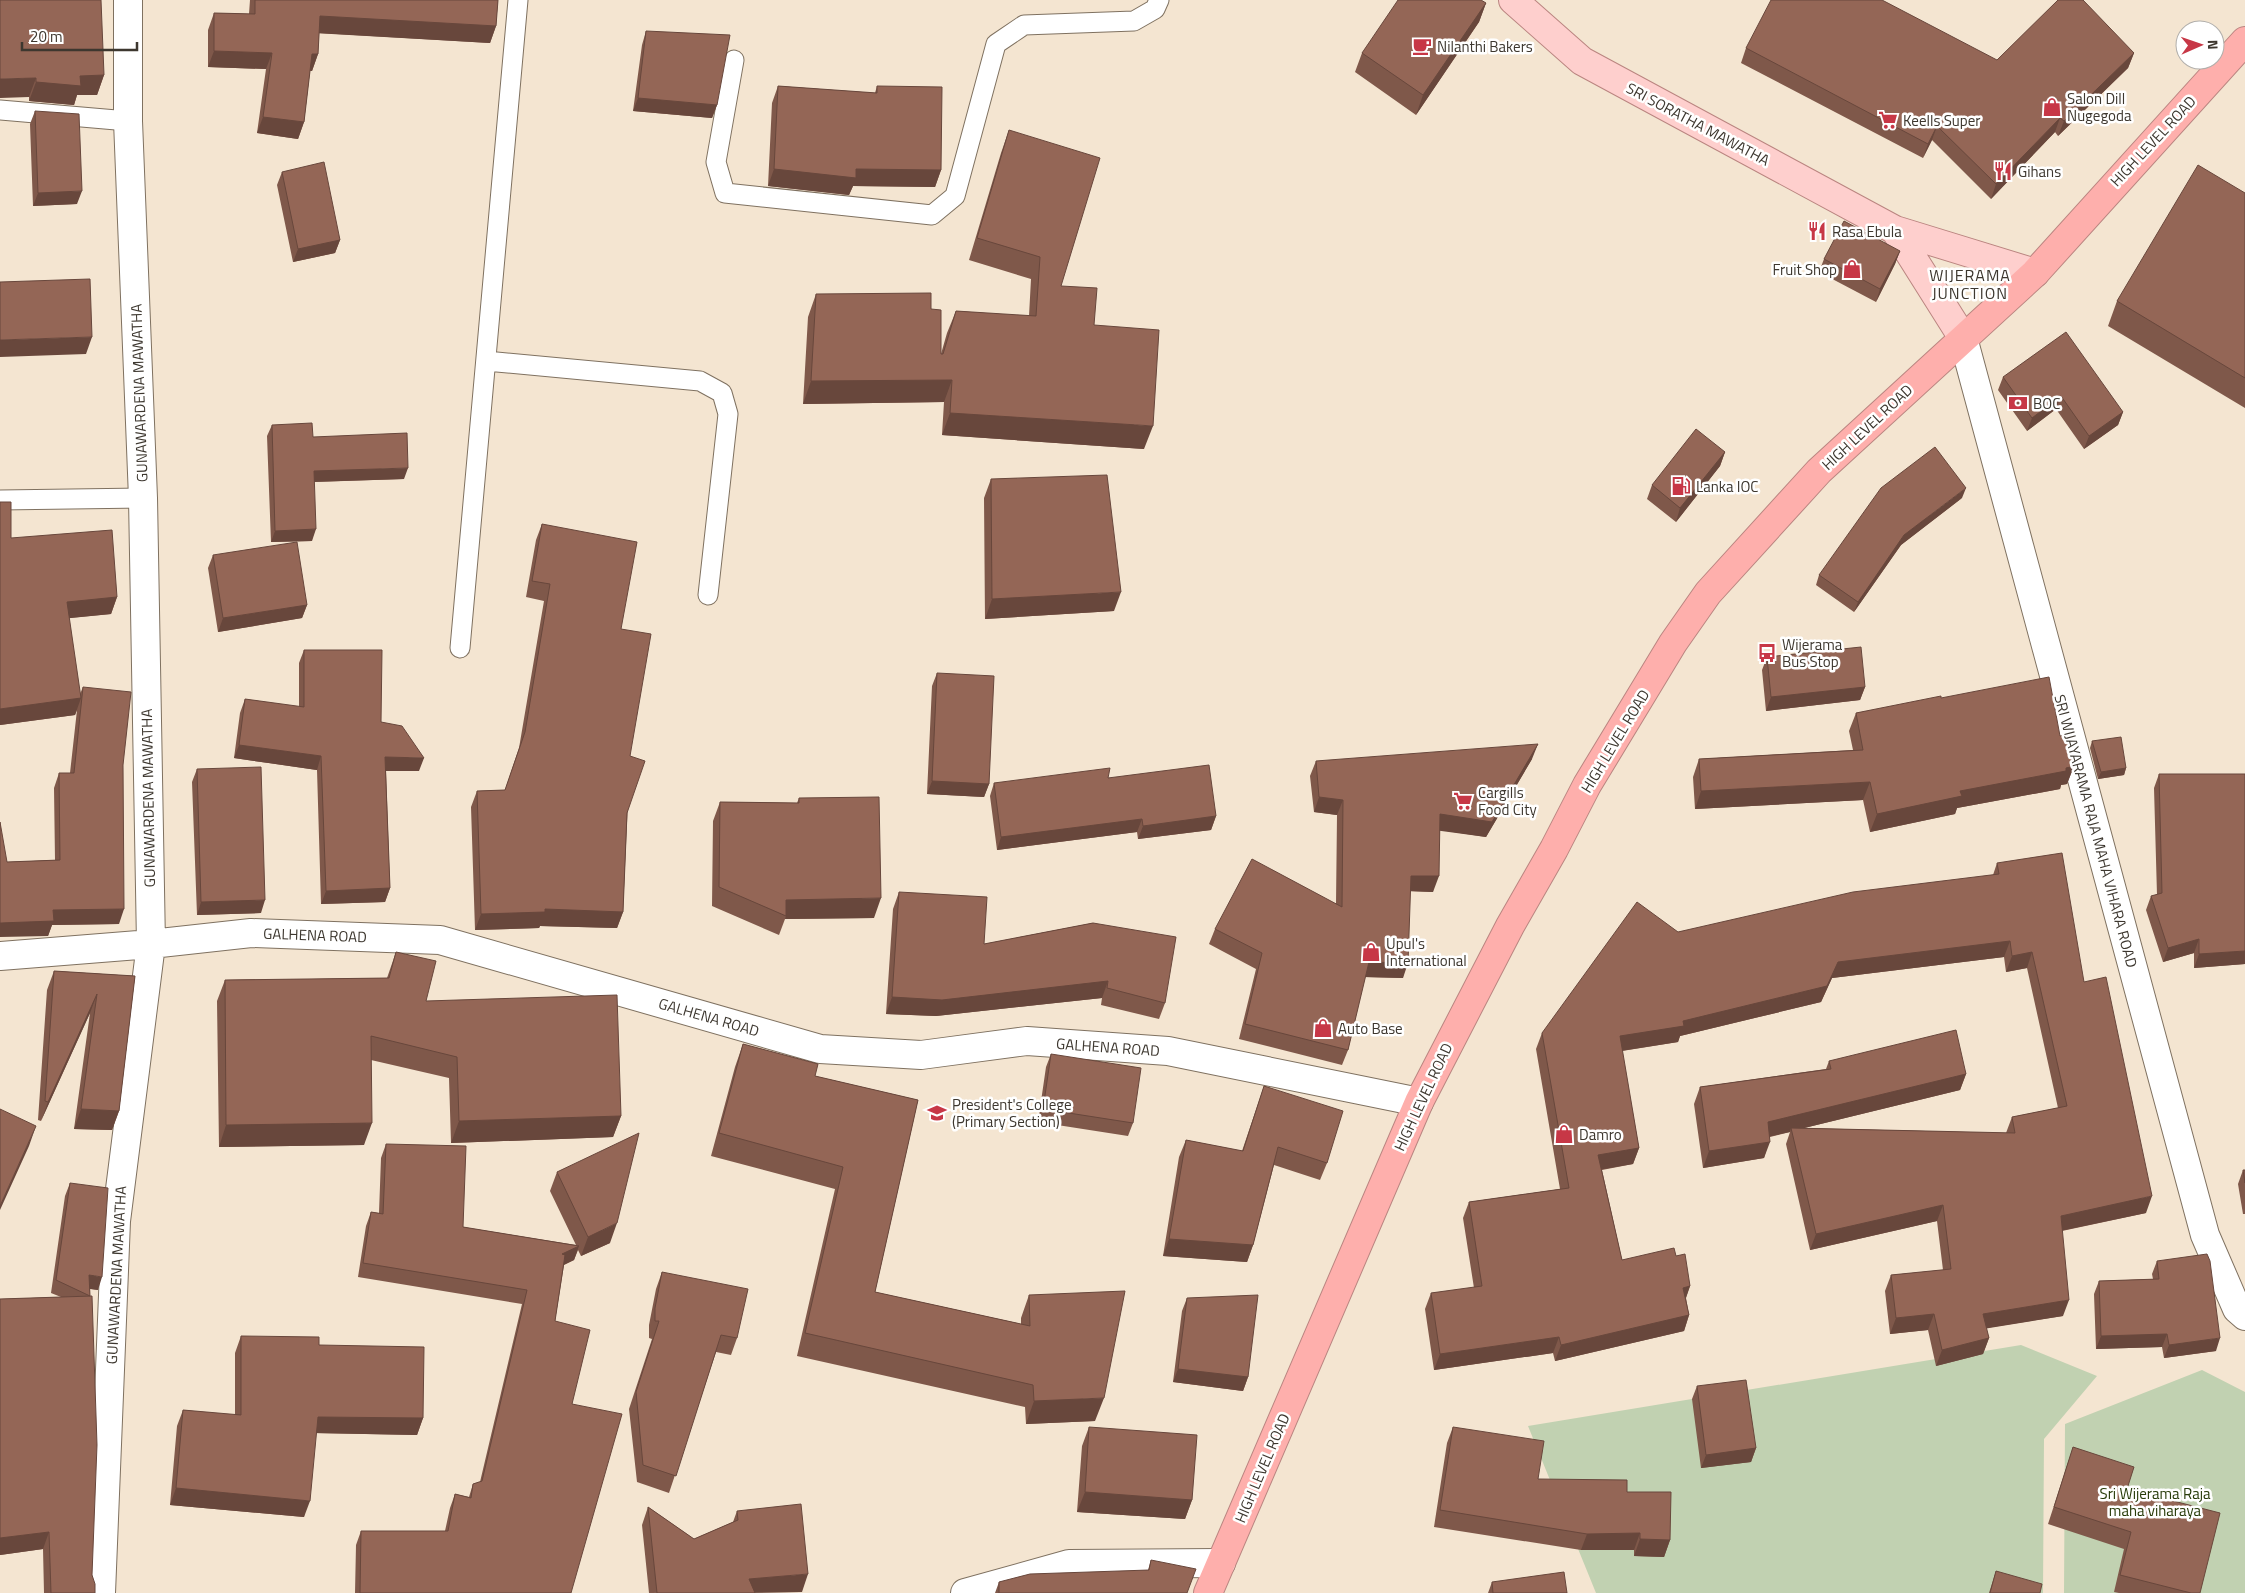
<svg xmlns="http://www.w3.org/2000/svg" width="2245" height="1593" viewBox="0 0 2245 1593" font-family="'Titillium Web',sans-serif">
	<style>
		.green { fill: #c1d1b1 }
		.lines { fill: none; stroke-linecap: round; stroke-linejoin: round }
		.lane-casing { stroke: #7f7160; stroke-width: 21 }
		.street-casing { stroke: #7f7160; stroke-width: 30 }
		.primary-casing { stroke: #ba8580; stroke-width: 30 }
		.highway-casing { stroke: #ba8580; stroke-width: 30 }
		.lane { stroke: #fff; stroke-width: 19 }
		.street { stroke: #fff; stroke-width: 28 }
		.primary { stroke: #fecfcd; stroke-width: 28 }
		.highway { stroke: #feafac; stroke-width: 28 }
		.wall { fill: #7f584a }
		.shaded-wall { fill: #68473c }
		.building { fill: #946656; stroke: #68473c }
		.labels { text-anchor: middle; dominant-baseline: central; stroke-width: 5; stroke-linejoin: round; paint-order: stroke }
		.poi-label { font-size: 15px; fill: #3d372f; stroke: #fff; text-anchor: start }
		.street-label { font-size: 15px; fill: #3d372f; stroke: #fff }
		.park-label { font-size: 15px; fill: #273b09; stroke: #fff }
		.neighbourhood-label { font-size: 16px; letter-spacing: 1px; fill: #3d372f; stroke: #fff }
	</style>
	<rect width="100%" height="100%" fill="#f4e5d1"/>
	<path class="green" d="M 2021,1345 L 2097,1376 L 2044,1439 L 2043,1593 L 1596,1593 L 1528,1426 Z
		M 2202,1370 L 2245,1392 L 2245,1593 L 2064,1593 L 2065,1424 Z"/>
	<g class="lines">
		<g class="lane-casing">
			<path id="lane" d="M 734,60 L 716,162 L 725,193 L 932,215 L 955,196 L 996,44 L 1024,25 L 1134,21 L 1155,9 L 1159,0
				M 0,110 L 128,121
				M 486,361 L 700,381 L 722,393 L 728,414 L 708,595
				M 0,500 L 143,498
				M 460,648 L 518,0"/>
		</g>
		<g class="street-casing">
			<path id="street" d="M 1963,338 L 2205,1235 L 2237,1309 L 2245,1316
				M 0,956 L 151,944 L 251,933 L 440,940 L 820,1049 L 921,1055 L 1027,1041 L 1168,1051 L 1419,1102
				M 101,1593 L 116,1221 L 151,944 L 143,498 L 128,121 L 128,0
				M 965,1593 L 1069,1564 L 1221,1563"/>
		</g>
		<g class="primary-casing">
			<path id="primary" d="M 1513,0 L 1582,61 L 1895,230 L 2035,273
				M 1895,230 L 1963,338"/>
		</g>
		<g class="highway-casing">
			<path id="highway" d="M 1208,1593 L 1419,1102 L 1510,926 L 1554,849 L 1587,785 L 1673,643 L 1708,593 L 1819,471 L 2035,273 L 2245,41"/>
		</g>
		<use href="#lane" class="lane"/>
		<use href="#street" class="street"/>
		<use href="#primary" class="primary"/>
		<use href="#highway" class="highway"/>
	</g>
	<path class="wall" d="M 0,0 L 104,75 L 97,95 L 77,95 L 74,105 L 29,101 L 29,97 Z
		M 250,0 L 498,0 L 496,26 L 490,43 L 319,33 L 318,54 L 312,71 L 310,71 L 304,122 L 298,139 L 257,133 L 266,69 L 208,67 L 208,30 L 214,13 L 249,14 Z
		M 1486,3 L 1479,22 L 1416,115 L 1355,72 L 1362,53 Z
		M 646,31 L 717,105 L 712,118 L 633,111 L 642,45 Z
		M 1746,48 L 1997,60 L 2134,53 L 2128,68 L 2058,136 L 2055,132 L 1991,199 L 1932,140 L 1923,158 L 1741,63 Z
		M 778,86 L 875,93 L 877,86 L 941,170 L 935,187 L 853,186 L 849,195 L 768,186 L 772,103 Z
		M 35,111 L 77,204 L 33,206 L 30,124 Z
		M 1009,130 L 1061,286 L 1094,325 L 1144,449 L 942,435 L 944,402 L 803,404 L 808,317 L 816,294 L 931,309 L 941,354 L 947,333 L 956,311 L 1029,316 L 1031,279 L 969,260 L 1001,153 Z
		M 282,172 L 340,240 L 335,253 L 293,262 L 277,185 Z
		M 2245,193 L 2245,408 L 2108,326 L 2117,301 Z
		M 1900,251 L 1895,264 L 1876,302 L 1819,272 L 1824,259 Z
		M 2003,377 L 2123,412 L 2118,425 L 2084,449 L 2056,409 L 2027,431 L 1998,390 Z
		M 272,425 L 313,437 L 404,479 L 314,482 L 312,541 L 271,542 L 267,436 Z
		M 1725,452 L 1720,466 L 1676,522 L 1647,499 L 1652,485 Z
		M 991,479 L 1114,611 L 985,619 L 984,498 Z
		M 1962,498 L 1901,545 L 1854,612 L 1816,585 L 1819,575 Z
		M 0,502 L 11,538 L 117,597 L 111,614 L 69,618 L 80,694 L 83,687 L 123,765 L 119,924 L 52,925 L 48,936 L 7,862 L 55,860 L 54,788 L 59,773 L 70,773 L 77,710 L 75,715 L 0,725 Z
		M 542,524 L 621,629 L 630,756 L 623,912 L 617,928 L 540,926 L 539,928 L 475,930 L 471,807 L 477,791 L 505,790 L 519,748 L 544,601 L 526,597 L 536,540 Z
		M 213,555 L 307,605 L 302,618 L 218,632 L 208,568 Z
		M 304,650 L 381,722 L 419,771 L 386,771 L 390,888 L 385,902 L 321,904 L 317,770 L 234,758 L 240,713 L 245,699 L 299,707 L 299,663 Z
		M 1767,657 L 1865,687 L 1860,700 L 1766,711 L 1762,670 Z
		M 937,673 L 989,784 L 984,797 L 927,794 L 932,686 Z
		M 1941,698 L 2060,736 L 2074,766 L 2067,784 L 2061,785 L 2060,789 L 1957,808 L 1955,814 L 1870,832 L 1863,800 L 1695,809 L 1693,777 L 1699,759 L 1853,750 L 1849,731 L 1856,713 Z
		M 2092,741 L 2126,768 L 2124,775 L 2098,779 L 2090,748 Z
		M 1532,759 L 1486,837 L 1440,830 L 1433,892 L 1410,891 L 1403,978 L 1365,977 L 1348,1050 L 1342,1065 L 1239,1039 L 1256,969 L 1209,944 L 1215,929 L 1336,904 L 1337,815 L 1314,812 L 1310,776 L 1316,761 Z
		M 197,769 L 261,913 L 197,915 L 192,782 Z
		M 2159,774 L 2245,774 L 2245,964 L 2194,968 L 2194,953 L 2163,962 L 2146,910 L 2151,896 L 2157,895 L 2154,788 Z
		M 1108,778 L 1216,816 L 1211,830 L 1138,839 L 1137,832 L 997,850 L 990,796 L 994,783 Z
		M 799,798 L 874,918 L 785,919 L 779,935 L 712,906 L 713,821 L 720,802 L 797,803 Z
		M 1997,863 L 2084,982 L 2146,1213 L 2062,1231 L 2063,1316 L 1986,1328 L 1989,1338 L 1983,1354 L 1936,1366 L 1928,1330 L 1890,1334 L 1885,1291 L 1891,1275 L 1943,1270 L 1937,1221 L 1810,1250 L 1786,1144 L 1790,1132 L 1770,1137 L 1764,1158 L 1703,1168 L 1694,1104 L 1700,1087 L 1826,1069 L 1829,1061 L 1966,1074 L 1960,1090 L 1804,1128 L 2006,1133 L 2012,1117 L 2058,1108 L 2027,968 L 2006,972 L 2004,957 L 1832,978 L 1821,1002 L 1680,1036 L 1678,1042 L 1622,1051 L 1639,1148 L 1633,1164 L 1602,1170 L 1622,1260 L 1676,1256 L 1690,1286 L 1686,1298 L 1689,1315 L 1684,1331 L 1555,1361 L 1553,1353 L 1434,1370 L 1425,1309 L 1431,1293 L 1474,1288 L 1463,1218 L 1469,1202 L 1560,1189 L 1536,1049 L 1542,1033 L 1678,932 L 1993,875 Z
		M 899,892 L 984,944 L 1093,923 L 1165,1003 L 1159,1019 L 1101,1005 L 1102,998 L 936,1016 L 886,1014 L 893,909 Z
		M 396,952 L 426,1001 L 621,1116 L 613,1137 L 451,1143 L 449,1078 L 371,1060 L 364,1145 L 219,1147 L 217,1001 L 225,980 L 387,978 Z
		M 54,971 L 135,976 L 119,1111 L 112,1130 L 74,1129 L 90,1013 L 41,1121 L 38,1120 L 47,990 Z
		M 743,1044 L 815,1076 L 918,1100 L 875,1292 L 1021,1324 L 1021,1318 L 1029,1295 L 1095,1421 L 1026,1424 L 1025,1407 L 797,1356 L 835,1189 L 711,1156 L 735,1067 Z
		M 1051,1054 L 1133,1123 L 1128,1136 L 1038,1122 L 1046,1067 Z
		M 1264,1086 L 1327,1163 L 1320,1180 L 1274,1165 L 1253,1245 L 1247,1262 L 1163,1256 L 1179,1157 L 1186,1140 L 1242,1151 Z
		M 386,1144 L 463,1227 L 576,1245 L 550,1191 L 557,1172 L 610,1243 L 581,1256 L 578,1250 L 574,1260 L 564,1265 L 555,1321 L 572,1404 L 571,1593 L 355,1593 L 356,1545 L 361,1531 L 445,1531 L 450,1508 L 455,1494 L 469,1497 L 473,1484 L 480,1482 L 522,1304 L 358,1277 L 366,1226 L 371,1212 L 379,1213 L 381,1158 Z
		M 2243,1170 L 2245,1170 L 2245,1214 L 2243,1214 L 2238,1184 Z
		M 70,1183 L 98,1290 L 90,1289 L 92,1575 L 95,1593 L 44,1593 L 43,1549 L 0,1555 L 0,1299 L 61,1297 L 51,1293 L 65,1196 Z
		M 2157,1261 L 2216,1351 L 2164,1358 L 2162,1347 L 2096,1349 L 2094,1294 L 2099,1281 L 2153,1279 L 2152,1274 Z
		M 662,1272 L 737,1338 L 731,1355 L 716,1352 L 669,1493 L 637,1482 L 629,1409 L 652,1339 L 649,1338 L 649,1325 L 656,1289 Z
		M 1187,1298 L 1248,1377 L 1243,1391 L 1173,1382 L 1182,1311 Z
		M 241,1336 L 319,1345 L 423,1418 L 417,1435 L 316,1433 L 304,1517 L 170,1505 L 177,1426 L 183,1410 L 235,1415 L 235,1353 Z
		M 1697,1386 L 1756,1448 L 1751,1462 L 1701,1468 L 1692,1399 Z
		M 1089,1427 L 1192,1500 L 1185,1519 L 1077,1512 L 1082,1446 Z
		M 1453,1427 L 1538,1479 L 1627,1492 L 1670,1540 L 1664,1557 L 1634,1556 L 1634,1550 L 1581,1550 L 1434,1527 L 1447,1443 Z
		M 2073,1447 L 2200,1593 L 2119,1593 L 2114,1592 L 2124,1549 L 2048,1524 Z
		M 648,1507 L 694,1539 L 733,1522 L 737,1511 L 802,1592 L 649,1593 L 642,1525 Z
		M 1151,1560 L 1187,1593 L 995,1593 L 999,1582 L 1148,1570 Z
		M 1996,1571 L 2040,1593 L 1989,1593 Z
		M 1492,1582 L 1567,1593 L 1488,1593 Z"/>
	<path class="shaded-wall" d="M 1486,3 L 1479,22 L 1416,115 L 1423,95 Z
		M 320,16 L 496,26 L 490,43 L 314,33 Z
		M 214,51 L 272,53 L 266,69 L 208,67 Z
		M 2134,53 L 2128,68 L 2058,136 L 2064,121 Z
		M 312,54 L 318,54 L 312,71 L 306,70 Z
		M 104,75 L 97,95 L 77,95 L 74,105 L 29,101 L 36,82 L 80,76 Z
		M 36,78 L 29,97 L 0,98 L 0,79 Z
		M 638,98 L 717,105 L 712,118 L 633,111 Z
		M 263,117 L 304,122 L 298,139 L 257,133 Z
		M 2060,118 L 2055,132 L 1991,199 L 1996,184 Z
		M 1937,126 L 1932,140 L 1923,158 L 1928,144 Z
		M 774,169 L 856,169 L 941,170 L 935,187 L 853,186 L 849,195 L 768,186 Z
		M 82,191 L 77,204 L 33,206 L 38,193 Z
		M 340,240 L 335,253 L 293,262 L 298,249 Z
		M 1900,251 L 1895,264 L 1876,302 L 1880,289 Z
		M 92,337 L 86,354 L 0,357 L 0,340 Z
		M 952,380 L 944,402 L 803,404 L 811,381 Z
		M 2061,396 L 2056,409 L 2027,431 L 2032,418 Z
		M 2123,412 L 2118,425 L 2084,449 L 2089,436 Z
		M 950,413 L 1153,426 L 1144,449 L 942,435 Z
		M 1725,452 L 1720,466 L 1676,522 L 1680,508 Z
		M 408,468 L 404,479 L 310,482 L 314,471 Z
		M 1966,488 L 1962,498 L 1901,545 L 1854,612 L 1858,602 L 1904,535 Z
		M 316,529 L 312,541 L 271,542 L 275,531 Z
		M 1121,592 L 1114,611 L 985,619 L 992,599 Z
		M 117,597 L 111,614 L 61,619 L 67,602 Z
		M 307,605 L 302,618 L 218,632 L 223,618 Z
		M 1865,687 L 1860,700 L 1766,711 L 1771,697 Z
		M 81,698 L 75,715 L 0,725 L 0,709 Z
		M 1538,744 L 1532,759 L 1486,837 L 1434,830 L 1440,814 Z
		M 239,745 L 321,756 L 317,770 L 234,758 Z
		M 385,757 L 424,758 L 419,771 L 381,771 Z
		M 2074,766 L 2067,784 L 2061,785 L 2060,789 L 1957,808 L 1955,814 L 1870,832 L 1877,814 L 1960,791 Z
		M 2126,768 L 2124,775 L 2098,779 L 2101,772 Z
		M 932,781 L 989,784 L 984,797 L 927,794 Z
		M 1870,782 L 1863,800 L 1695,809 L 1701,791 Z
		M 1319,797 L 1343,800 L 1337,815 L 1314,812 Z
		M 1216,816 L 1211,830 L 1138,839 L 1143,826 Z
		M 1142,819 L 1137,832 L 997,850 L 1001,837 Z
		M 1411,876 L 1439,876 L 1433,892 L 1405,891 Z
		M 390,888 L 385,902 L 321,904 L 326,891 Z
		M 881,898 L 874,918 L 785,919 L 786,916 L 786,900 Z
		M 265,900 L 261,913 L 197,915 L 201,902 Z
		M 124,909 L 119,924 L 52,925 L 48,936 L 0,937 L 0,923 L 53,910 Z
		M 545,909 L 623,912 L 617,928 L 540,926 L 539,928 L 475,930 L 481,914 Z
		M 2199,939 L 2194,953 L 2163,962 L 2168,948 Z
		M 2010,941 L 2004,957 L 1832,978 L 1821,1002 L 1680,1036 L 1678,1042 L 1614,1052 L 1620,1036 L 1683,1021 L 1838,962 Z
		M 2245,951 L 2245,964 L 2194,968 L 2199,954 Z
		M 2032,952 L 2027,968 L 2006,972 L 2012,956 Z
		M 1369,962 L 1408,963 L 1403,978 L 1364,977 Z
		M 1108,981 L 1102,998 L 936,1016 L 886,1014 L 892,997 Z
		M 97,994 L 90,1013 L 41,1121 L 48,1102 Z
		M 1966,1074 L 1960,1090 L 1792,1131 L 1791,1128 L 1790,1132 L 1762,1138 L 1768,1122 Z
		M 81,1109 L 119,1111 L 112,1130 L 74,1129 Z
		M 621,1116 L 613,1137 L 451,1143 L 459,1121 Z
		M 372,1123 L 364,1145 L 219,1147 L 226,1125 Z
		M 36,1126 L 29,1146 L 0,1210 L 0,1206 Z
		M 1770,1142 L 1764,1158 L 1703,1168 L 1709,1151 Z
		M 1639,1148 L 1633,1164 L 1592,1171 L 1598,1155 Z
		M 2152,1196 L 2146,1213 L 2055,1232 L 2061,1216 Z
		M 1943,1205 L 1937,1221 L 1810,1250 L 1816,1234 Z
		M 617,1223 L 610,1243 L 581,1256 L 588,1237 Z
		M 1169,1239 L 1253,1245 L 1247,1262 L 1163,1256 Z
		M 579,1246 L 574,1260 L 557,1268 L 562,1254 Z
		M 89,1275 L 102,1277 L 98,1290 L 85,1288 Z
		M 1690,1286 L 1684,1303 L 1683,1288 Z
		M 2069,1300 L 2063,1316 L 1977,1330 L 1983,1314 Z
		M 1934,1314 L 1928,1330 L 1890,1334 L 1896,1318 Z
		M 1689,1315 L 1684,1331 L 1555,1361 L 1561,1345 Z
		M 2167,1334 L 2162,1347 L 2096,1349 L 2101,1336 Z
		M 1559,1337 L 1553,1353 L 1434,1370 L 1440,1354 Z
		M 1989,1338 L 1983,1354 L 1936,1366 L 1942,1350 Z
		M 2220,1338 L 2216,1351 L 2164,1358 L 2169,1345 Z
		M 1178,1369 L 1248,1377 L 1243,1391 L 1173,1382 Z
		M 1104,1398 L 1095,1421 L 1026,1424 L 1034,1401 Z
		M 318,1417 L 423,1418 L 417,1435 L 312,1433 Z
		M 1756,1448 L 1751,1462 L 1701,1468 L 1706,1455 Z
		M 176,1488 L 310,1501 L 304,1517 L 170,1505 Z
		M 1085,1492 L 1192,1500 L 1185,1519 L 1077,1512 Z
		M 49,1532 L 43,1549 L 0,1555 L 0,1538 Z
		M 1640,1533 L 1634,1550 L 1581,1550 L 1587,1534 Z
		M 1640,1539 L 1670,1540 L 1664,1557 L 1634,1556 Z
		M 808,1574 L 802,1592 L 744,1593 L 749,1579 Z"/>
	<path class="building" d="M 0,0 L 101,0 L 104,75 L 80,76 L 81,86 L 36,82 L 36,78 L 0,79 Z
		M 255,0 L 498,0 L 496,26 L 320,16 L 318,54 L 312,54 L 304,122 L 263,117 L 272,53 L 214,51 L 214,13 L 255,14 Z
		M 1398,0 L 1481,0 L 1486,3 L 1423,95 L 1362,53 Z
		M 1771,0 L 1882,0 L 1997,60 L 2058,0 L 2083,0 L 2134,53 L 2064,121 L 2060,118 L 1996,184 L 1937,126 L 1928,144 L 1746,48 Z
		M 646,31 L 730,35 L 717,105 L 638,98 Z
		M 778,86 L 877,93 L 877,86 L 942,87 L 941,170 L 856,169 L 856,178 L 774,169 Z
		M 35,111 L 79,114 L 82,191 L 38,193 Z
		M 1009,130 L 1100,158 L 1061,286 L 1097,288 L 1094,325 L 1159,330 L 1153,426 L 950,413 L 952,380 L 811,381 L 816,294 L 931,293 L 931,309 L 941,310 L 941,354 L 943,354 L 956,311 L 1036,316 L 1040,257 L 977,238 Z
		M 324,162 L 340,240 L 298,249 L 282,172 Z
		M 2198,165 L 2245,193 L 2245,378 L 2117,301 Z
		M 1844,221 L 1900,251 L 1880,289 L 1824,259 Z
		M 90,279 L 92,337 L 0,340 L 0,282 Z
		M 2066,332 L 2123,412 L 2089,436 L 2061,396 L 2032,418 L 2003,377 Z
		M 312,423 L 313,437 L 407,433 L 408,468 L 314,471 L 316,529 L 275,531 L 272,425 Z
		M 1696,429 L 1725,452 L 1680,508 L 1652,485 Z
		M 1935,447 L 1966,488 L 1904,535 L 1858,602 L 1819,575 L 1881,488 Z
		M 1107,475 L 1121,592 L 992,599 L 991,479 Z
		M 0,502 L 11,502 L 11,538 L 112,530 L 117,597 L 67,602 L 81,698 L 0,709 Z
		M 542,524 L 637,542 L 621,629 L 651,634 L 630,756 L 645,761 L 627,813 L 623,912 L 545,909 L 545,912 L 481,914 L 477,791 L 505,790 L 525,732 L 550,584 L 532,581 Z
		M 297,542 L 307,605 L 223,618 L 213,555 Z
		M 1861,647 L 1865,687 L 1771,697 L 1767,657 Z
		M 304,650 L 382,650 L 381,722 L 402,726 L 424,758 L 385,757 L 390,888 L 326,891 L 321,756 L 239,745 L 245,699 L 304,707 Z
		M 937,673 L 994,676 L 989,784 L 932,781 Z
		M 2049,677 L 2060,736 L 2065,735 L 2074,766 L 2066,768 L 2066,771 L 1960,791 L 1962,796 L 1877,814 L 1870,782 L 1701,791 L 1699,759 L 1863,750 L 1856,713 L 1941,696 L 1941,698 Z
		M 83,687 L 131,692 L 123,765 L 124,909 L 53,910 L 54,921 L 0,923 L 0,822 L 7,862 L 60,860 L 59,773 L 74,773 Z
		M 2121,737 L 2126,768 L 2101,772 L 2092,741 Z
		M 1538,744 L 1492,822 L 1440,814 L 1439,876 L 1411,876 L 1408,963 L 1369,962 L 1348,1050 L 1245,1024 L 1262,953 L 1215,929 L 1252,859 L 1342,907 L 1343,800 L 1319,797 L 1316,761 Z
		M 1209,765 L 1216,816 L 1143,826 L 1142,819 L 1001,837 L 994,783 L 1110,768 L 1108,778 Z
		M 261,767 L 265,900 L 201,902 L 197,769 Z
		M 2159,774 L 2245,774 L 2245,951 L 2199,954 L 2199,939 L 2168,948 L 2151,896 L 2162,893 Z
		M 879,797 L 881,898 L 786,900 L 786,916 L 719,887 L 720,802 L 799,803 L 799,798 Z
		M 2062,853 L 2084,982 L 2106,977 L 2152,1196 L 2061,1216 L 2069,1300 L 1983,1314 L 1989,1338 L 1942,1350 L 1934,1314 L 1896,1318 L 1891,1275 L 1951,1269 L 1943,1205 L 1816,1234 L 1791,1128 L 2015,1133 L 2012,1117 L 2067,1106 L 2032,952 L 2012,956 L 2010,941 L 1838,962 L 1827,986 L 1683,1021 L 1684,1026 L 1620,1036 L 1639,1148 L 1598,1155 L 1622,1260 L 1674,1248 L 1676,1256 L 1685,1254 L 1690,1286 L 1683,1288 L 1689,1315 L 1561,1345 L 1559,1337 L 1440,1354 L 1431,1293 L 1482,1286 L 1469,1202 L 1569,1188 L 1542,1033 L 1637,902 L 1678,932 L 1853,892 L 1999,874 L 1997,863 Z
		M 899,892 L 987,897 L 984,944 L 1093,923 L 1176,937 L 1165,1003 L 1107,988 L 1108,981 L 942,1000 L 892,997 Z
		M 396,952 L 436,961 L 426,1001 L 617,995 L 621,1116 L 459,1121 L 457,1057 L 371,1036 L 372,1123 L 226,1125 L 225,980 L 389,978 Z
		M 54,971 L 135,976 L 119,1111 L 81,1109 L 97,994 L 48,1102 L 45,1101 Z
		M 1956,1030 L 1966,1074 L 1768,1122 L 1770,1142 L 1709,1151 L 1700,1087 L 1831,1069 L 1829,1061 Z
		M 743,1044 L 818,1064 L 815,1076 L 918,1100 L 875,1292 L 1030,1326 L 1029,1295 L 1125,1291 L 1104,1398 L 1034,1401 L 1033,1385 L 805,1333 L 843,1167 L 719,1133 Z
		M 1051,1054 L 1141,1068 L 1133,1123 L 1043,1109 Z
		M 1264,1086 L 1343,1111 L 1327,1163 L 1278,1147 L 1253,1245 L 1169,1239 L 1186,1140 L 1243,1151 Z
		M 0,1109 L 36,1126 L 0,1206 Z
		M 639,1133 L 617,1223 L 588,1237 L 557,1172 Z
		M 386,1144 L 466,1146 L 463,1227 L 579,1246 L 562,1254 L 565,1255 L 555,1321 L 590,1330 L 572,1404 L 622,1414 L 571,1593 L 360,1593 L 361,1531 L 448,1531 L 455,1494 L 471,1498 L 473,1484 L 482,1481 L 527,1290 L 363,1263 L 371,1212 L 383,1214 Z
		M 2243,1170 L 2245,1170 L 2245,1183 Z
		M 70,1183 L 108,1188 L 102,1277 L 89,1275 L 90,1296 L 56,1280 Z
		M 2207,1254 L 2210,1261 L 2220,1338 L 2169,1345 L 2167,1334 L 2101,1336 L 2099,1281 L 2159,1279 L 2157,1261 Z
		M 662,1272 L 748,1289 L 737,1338 L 721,1335 L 676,1476 L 643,1465 L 636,1392 L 659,1321 L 655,1321 L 655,1308 Z
		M 1258,1295 L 1248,1377 L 1178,1369 L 1187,1298 Z
		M 92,1296 L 97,1445 L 92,1575 L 95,1584 L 95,1593 L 51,1593 L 49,1532 L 0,1538 L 0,1299 Z
		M 241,1336 L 319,1337 L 319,1345 L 424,1347 L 423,1418 L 318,1417 L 310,1501 L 176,1488 L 183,1410 L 241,1415 Z
		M 1746,1380 L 1756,1448 L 1706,1455 L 1697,1386 Z
		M 1089,1427 L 1197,1435 L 1192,1500 L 1085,1492 Z
		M 1453,1427 L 1544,1441 L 1538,1479 L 1627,1480 L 1627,1492 L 1671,1492 L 1670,1540 L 1640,1539 L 1640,1533 L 1587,1534 L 1440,1510 Z
		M 2073,1447 L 2134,1467 L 2127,1489 L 2220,1513 L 2200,1593 L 2191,1593 L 2120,1575 L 2131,1532 L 2054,1507 Z
		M 801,1504 L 808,1574 L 749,1579 L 755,1593 L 657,1593 L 648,1507 L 694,1539 L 738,1520 L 737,1511 Z
		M 1151,1560 L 1196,1569 L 1187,1593 L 999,1593 L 999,1582 L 1030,1574 L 1149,1570 Z
		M 1996,1571 L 2042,1584 L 2040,1593 L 1990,1593 Z
		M 1564,1572 L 1567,1593 L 1493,1593 L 1492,1582 Z"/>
	<defs>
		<g id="cafe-bare" transform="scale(1.5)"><path d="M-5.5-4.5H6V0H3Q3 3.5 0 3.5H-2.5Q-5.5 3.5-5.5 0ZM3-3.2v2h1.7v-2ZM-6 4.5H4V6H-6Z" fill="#c73746" stroke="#fff" stroke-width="2.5" paint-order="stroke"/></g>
		<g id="shop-bare" transform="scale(1.5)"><path d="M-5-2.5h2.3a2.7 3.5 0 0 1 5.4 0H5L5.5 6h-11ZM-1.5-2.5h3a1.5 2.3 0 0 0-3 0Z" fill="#c73746" stroke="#fff" stroke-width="2.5" paint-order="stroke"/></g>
		<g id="supermarket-bare" transform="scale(1.5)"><path d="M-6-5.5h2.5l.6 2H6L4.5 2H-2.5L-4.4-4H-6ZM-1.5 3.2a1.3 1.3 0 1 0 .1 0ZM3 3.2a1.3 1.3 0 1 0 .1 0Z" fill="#c73746" stroke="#fff" stroke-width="2.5" paint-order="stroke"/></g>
		<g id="restaurant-bare" transform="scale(1.5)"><path d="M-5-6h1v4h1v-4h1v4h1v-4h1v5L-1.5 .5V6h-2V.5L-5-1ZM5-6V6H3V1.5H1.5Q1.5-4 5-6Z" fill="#c73746" stroke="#fff" stroke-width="2.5" paint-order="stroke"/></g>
		<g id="bank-bare" transform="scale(1.5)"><path d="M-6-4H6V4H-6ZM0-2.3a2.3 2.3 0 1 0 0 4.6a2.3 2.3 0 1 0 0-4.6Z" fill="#c73746" stroke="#fff" stroke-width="2.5" paint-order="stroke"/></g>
		<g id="fuel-bare" transform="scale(1.5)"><path d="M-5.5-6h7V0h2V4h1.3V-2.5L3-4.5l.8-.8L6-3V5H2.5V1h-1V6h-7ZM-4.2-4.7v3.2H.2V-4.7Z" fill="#c73746" stroke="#fff" stroke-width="2.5" paint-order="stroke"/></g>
		<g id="bus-bare" transform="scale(1.5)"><path d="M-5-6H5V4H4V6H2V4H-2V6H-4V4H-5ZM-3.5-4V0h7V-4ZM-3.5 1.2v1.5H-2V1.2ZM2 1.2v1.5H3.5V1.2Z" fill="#c73746" stroke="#fff" stroke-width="2.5" paint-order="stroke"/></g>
		<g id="school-bare" transform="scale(1.5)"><path d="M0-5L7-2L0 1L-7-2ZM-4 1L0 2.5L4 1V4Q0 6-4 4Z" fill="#c73746" stroke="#fff" stroke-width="2.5" paint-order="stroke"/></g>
	</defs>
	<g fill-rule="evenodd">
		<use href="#cafe-bare" x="1422" y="46"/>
		<use href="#shop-bare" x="2052" y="107"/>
		<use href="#supermarket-bare" x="1888" y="120"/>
		<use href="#restaurant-bare" x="2003" y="171"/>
		<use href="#restaurant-bare" x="1817" y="231"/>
		<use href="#shop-bare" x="1852" y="269"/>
		<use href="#bank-bare" x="2018" y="403"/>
		<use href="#fuel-bare" x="1681" y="486"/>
		<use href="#bus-bare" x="1767" y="653"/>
		<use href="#supermarket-bare" x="1463" y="801"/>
		<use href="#shop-bare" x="1371" y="952"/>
		<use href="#shop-bare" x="1323" y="1028"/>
		<use href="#school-bare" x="937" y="1113"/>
		<use href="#shop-bare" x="1564" y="1134"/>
	</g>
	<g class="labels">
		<g class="poi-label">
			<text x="1437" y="46">Nilanthi Bakers</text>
			<text x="2067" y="98">Salon Dill<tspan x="2067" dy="17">Nugegoda</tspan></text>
			<text x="1903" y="120">Keells Super</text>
			<text x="2018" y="171">Gihans</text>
			<text x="1832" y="231">Rasa Ebula</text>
			<text x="1837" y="269" text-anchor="end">Fruit Shop</text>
			<text x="2033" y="403">BOC</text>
			<text x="1696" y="486">Lanka IOC</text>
			<text x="1782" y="644">Wijerama<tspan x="1782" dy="17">Bus Stop</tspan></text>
			<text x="1478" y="792">Cargills<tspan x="1478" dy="17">Food City</tspan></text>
			<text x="1386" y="943">Upul's<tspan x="1386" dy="17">International</tspan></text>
			<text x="1338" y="1028">Auto Base</text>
			<text x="952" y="1104">President's College<tspan x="952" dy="17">(Primary Section)</tspan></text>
			<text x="1579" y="1134">Damro</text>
		</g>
		<g class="street-label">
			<text transform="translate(1698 124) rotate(28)">SRI SORATHA MAWATHA</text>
			<text transform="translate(2153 141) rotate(-47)">HIGH LEVEL ROAD</text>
			<text transform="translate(139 393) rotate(-92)">GUNAWARDENA MAWATHA</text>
			<text transform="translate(1867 427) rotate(-43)">HIGH LEVEL ROAD</text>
			<text transform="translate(1615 741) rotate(-59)">HIGH LEVEL ROAD</text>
			<text transform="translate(148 798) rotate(-91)">GUNAWARDENA MAWATHA</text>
			<text transform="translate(2096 831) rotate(75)">SRI WIJAYARAMA RAJA MAHA VIHARA ROAD</text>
			<text transform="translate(315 935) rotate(2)">GALHENA ROAD</text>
			<text transform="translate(709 1017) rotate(16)">GALHENA ROAD</text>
			<text transform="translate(1108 1047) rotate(4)">GALHENA ROAD</text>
			<text transform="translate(1423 1097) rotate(-65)">HIGH LEVEL ROAD</text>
			<text transform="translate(116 1275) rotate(-87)">GUNAWARDENA MAWATHA</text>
			<text transform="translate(1262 1468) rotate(-67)">HIGH LEVEL ROAD</text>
		</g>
		<g class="park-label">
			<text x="2155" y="1493">Sri Wijerama Raja<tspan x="2155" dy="17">maha viharaya</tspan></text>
		</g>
		<g class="neighbourhood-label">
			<text x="1970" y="275">WIJERAMA<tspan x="1970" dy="18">JUNCTION</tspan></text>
		</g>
	</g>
	<g transform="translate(2200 45) rotate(88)"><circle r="24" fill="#ffffff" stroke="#b1afac"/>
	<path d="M0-4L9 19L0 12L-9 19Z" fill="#c73746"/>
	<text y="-8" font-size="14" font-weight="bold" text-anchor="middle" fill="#3d372f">N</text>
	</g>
	<path d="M22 42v8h115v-8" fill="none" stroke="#3d372f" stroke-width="2.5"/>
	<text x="30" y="42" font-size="15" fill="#3d372f" stroke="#ffffff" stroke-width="4" paint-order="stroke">20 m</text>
</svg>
